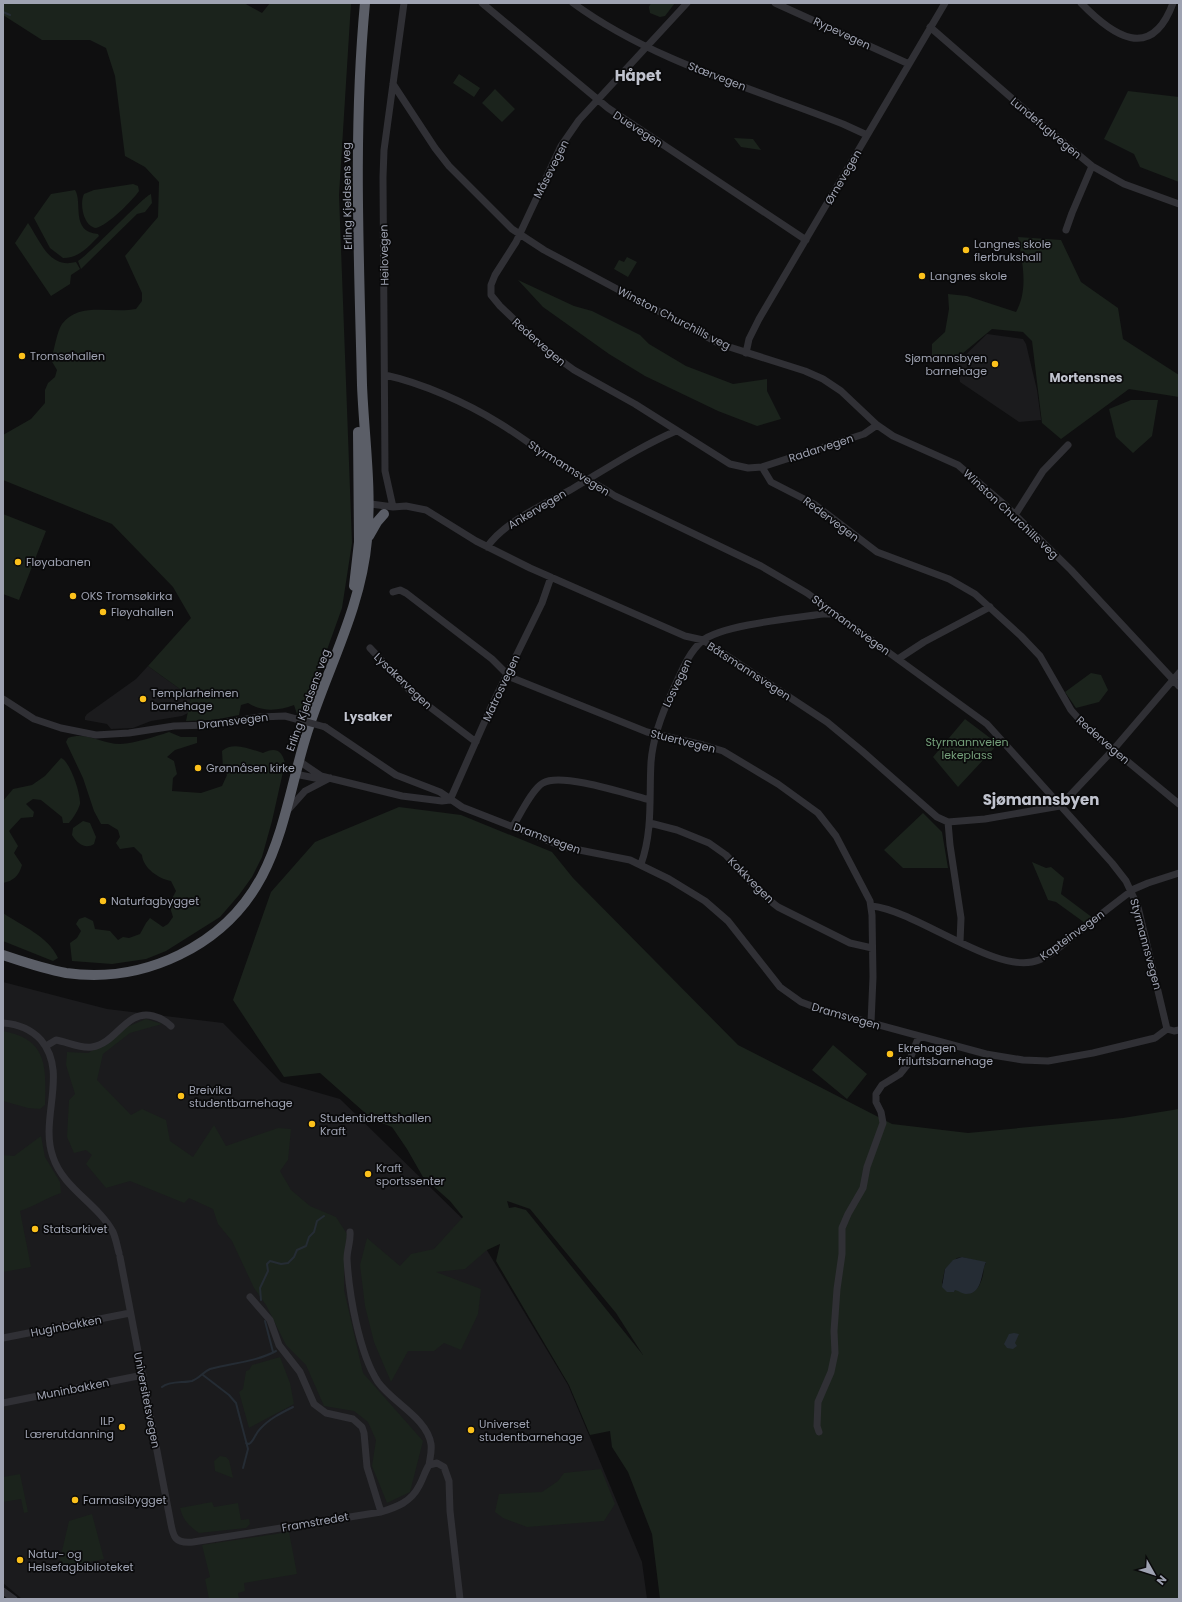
<svg xmlns="http://www.w3.org/2000/svg" width="1182" height="1602" viewBox="0 0 1182 1602" font-family="Poppins,sans-serif">
	<style>
		.built { fill: #1b1b1d }
		.green { fill: #1b231c; fill-rule: evenodd }
		.water { fill: #252c34 }
		.lines { fill: none; stroke-linecap: round; stroke-linejoin: round }
		.stream { stroke: #252c34; stroke-width: 2 }
		.minor { stroke: #303035; stroke-width: 7 }
		.highway { stroke: #5b5e67; stroke-width: 10 }
		.minor-bridge { stroke: #303035; stroke-width: 7 }
		.poi-dot { fill: #fcc11b; stroke: #0a0a0b; stroke-width: 1.5 }
		.labels { text-anchor: middle; dominant-baseline: central; stroke-width: 3.5; stroke-linejoin: round; paint-order: stroke }
		.street-label { font-size: 11px; fill: #9fa3b2; stroke: #0a0a0b }
		.poi-label { font-size: 11px; fill: #9fa3b2; stroke: #0a0a0b; text-anchor: start }
		.park-label { font-size: 11px; fill: #749f7a; stroke: #0a0a0b }
		.neighbourhood-label { font-size: 12px; font-weight: bold; fill: #c0c3ce; stroke: #0a0a0b }
		.district-label { font-size: 15px; font-weight: bold; fill: #c0c3ce; stroke: #0a0a0b }
	</style>
	<rect width="100%" height="100%" fill="#0f0f10"/>
	<path class="built" d="M 987,334 L 1023,339 L 1026,344 L 1037,390 L 1041,420 L 1019,422 L 960,382 L 957,363 Z
		M 148,666 L 191,697 L 188,713 L 182,716 L 151,721 L 133,728 L 111,729 L 107,724 L 85,720 L 85,717 L 87,714 L 136,679 Z
		M 3,982 L 107,1009 L 223,1023 L 281,1082 L 340,1099 L 476,1232 L 568,1385 L 642,1562 L 647,1599 L 22,1599 L 3,1583 Z"/>
	<path class="green" d="M 3,3 L 244,3 L 262,13 L 270,3 L 351,3 L 339,195 L 352,543 L 342,608 L 304,714 L 297,714 L 294,705 C 278,711 262,712 248,703 L 241,705 L 239,715 L 214,720 L 186,721 L 191,697 L 148,666 L 191,618 L 173,587 L 112,524 L 3,480 L 3,435 L 31,419 L 45,403 L 45,390 L 48,383 L 55,377 L 57,370 L 51,360 C 54,351 57,331 62,324 C 79,301 112,314 136,309 L 142,301 L 142,293 L 125,256 L 158,217 L 159,182 L 145,167 L 125,156 L 115,76 L 106,48 L 90,40 L 42,40 L 3,15 Z
		M 651,3 L 675,3 L 665,16 L 660,17 L 650,13 L 649,7 Z
		M 459,74 L 480,88 L 474,97 L 453,83 Z
		M 495,89 L 515,109 L 502,122 L 482,103 Z
		M 1128,91 L 1179,97 L 1179,182 L 1140,167 L 1134,154 L 1104,139 Z
		M 734,138 L 753,139 L 761,150 L 741,147 Z
		M 133,184 L 138,186 L 139,191 C 131,202 108,225 96,228 C 84,227 79,204 84,194 L 94,190 Z
		M 75,190 C 83,202 70,232 98,234 L 99,236 C 88,247 79,258 63,258 L 50,248 L 34,218 L 51,194 Z
		M 151,194 L 152,203 L 145,212 L 137,214 L 81,269 L 78,261 C 91,253 145,195 151,194 Z
		M 28,223 C 41,242 49,269 76,262 L 80,269 L 71,275 L 70,284 L 51,296 L 15,243 Z
		M 1018,237 L 1061,240 L 1081,282 L 1118,308 L 1123,339 L 1179,375 L 1179,397 L 1129,389 L 1061,439 L 1042,423 L 1032,341 L 1023,332 L 992,329 L 951,363 L 932,363 L 932,344 L 945,332 L 949,309 L 948,294 L 967,296 L 1016,312 C 1029,289 1022,261 1018,237 Z
		M 627,257 L 637,262 L 628,277 L 614,269 L 619,260 L 624,262 Z
		M 518,280 L 574,306 L 592,311 L 640,335 L 649,344 L 686,366 L 733,384 L 767,379 L 767,391 L 781,419 L 757,426 L 718,411 L 645,376 L 609,354 L 543,307 Z
		M 1131,400 L 1158,400 L 1152,436 L 1133,453 L 1116,437 L 1109,409 Z
		M 3,514 L 46,531 L 19,600 L 3,594 Z
		M 1091,673 L 1101,675 L 1108,690 L 1099,702 L 1076,708 L 1065,692 Z
		M 965,719 L 998,744 L 958,787 L 933,757 Z
		M 169,732 L 181,737 L 197,737 L 197,743 L 175,750 L 167,757 L 174,761 L 177,774 L 173,778 L 172,791 L 201,793 L 222,786 L 227,775 L 223,769 L 222,751 C 233,741 250,749 263,753 C 275,747 282,750 285,763 L 272,821 L 262,857 L 252,877 L 239,895 L 220,917 L 166,951 L 146,959 L 112,964 L 72,961 L 70,943 L 77,938 L 81,931 L 76,924 L 79,919 L 85,917 L 93,921 L 95,929 L 110,931 L 118,940 L 123,937 L 129,938 L 140,934 L 146,923 L 150,918 L 163,927 L 168,924 L 173,917 L 169,904 L 176,891 L 171,881 C 159,879 143,868 142,855 L 134,847 L 120,849 L 116,843 L 120,837 L 118,830 L 108,824 L 101,824 L 94,811 L 83,778 L 66,742 L 68,738 C 86,731 102,744 120,744 C 136,743 154,737 169,732 Z
		M 61,758 C 70,761 81,794 80,804 C 78,811 73,818 69,823 L 63,823 L 62,817 L 41,800 L 33,799 L 26,804 L 34,812 L 33,817 L 21,818 L 9,831 L 18,846 L 14,853 L 22,865 C 19,876 13,881 3,883 L 3,801 L 13,789 L 32,785 L 45,776 Z
		M 399,807 L 461,815 L 552,852 L 573,878 L 738,1045 L 892,1124 L 968,1133 L 1123,1118 L 1179,1109 L 1179,1599 L 660,1599 L 652,1534 L 628,1472 L 612,1447 L 610,1431 L 590,1435 L 569,1385 L 496,1261 L 500,1244 L 487,1250 L 465,1269 L 436,1272 L 481,1289 L 478,1314 L 461,1350 L 444,1343 L 434,1351 L 408,1351 L 391,1382 L 374,1342 L 365,1306 L 360,1265 L 367,1238 L 400,1266 L 411,1254 L 434,1249 L 463,1217 L 450,1201 L 423,1177 L 407,1149 L 392,1127 L 372,1119 L 320,1073 L 284,1077 L 233,1000 L 271,892 L 315,842 ZM 507,1201 L 530,1209 L 616,1313 L 643,1355 L 526,1210 L 515,1207 L 509,1208 ZM 962,1257 L 986,1263 C 983,1267 984,1270 983,1275 C 978,1295 971,1293 955,1289 L 954,1292 L 949,1291 L 942,1283 L 945,1269 L 957,1258 Z
		M 923,813 L 942,832 L 948,868 L 903,868 L 884,850 Z
		M 83,821 L 90,823 L 96,837 L 94,844 C 85,850 77,843 72,835 L 73,828 Z
		M 1032,862 L 1046,868 L 1051,867 L 1064,878 L 1061,894 L 1093,918 L 1085,923 L 1056,902 L 1048,900 Z
		M 3,913 C 22,926 48,936 58,958 L 53,961 L 3,941 Z
		M 146,1019 L 162,1024 L 130,1033 L 103,1054 L 97,1080 L 131,1115 L 142,1109 L 166,1120 L 170,1141 L 193,1157 L 214,1125 L 226,1146 L 278,1128 L 291,1129 L 288,1160 L 280,1171 L 291,1190 L 310,1206 L 336,1217 L 347,1234 L 344,1258 L 344,1290 L 363,1373 L 423,1441 L 410,1492 L 387,1503 L 372,1466 L 376,1440 L 368,1422 L 354,1411 L 324,1406 L 306,1365 L 286,1345 L 266,1305 L 254,1288 L 232,1241 L 218,1224 L 213,1209 L 189,1198 L 184,1203 L 130,1181 L 106,1188 L 86,1164 L 92,1155 L 86,1150 L 74,1153 L 67,1137 L 69,1100 L 75,1094 L 66,1065 L 67,1052 L 88,1053 L 108,1042 L 127,1027 Z
		M 3,1031 C 48,1039 46,1067 45,1105 L 40,1109 L 28,1108 L 3,1101 Z
		M 833,1045 L 867,1074 L 847,1099 L 812,1070 Z
		M 41,1136 L 45,1157 L 60,1182 L 61,1193 C 46,1198 35,1206 20,1211 L 31,1267 L 3,1272 L 3,1155 L 14,1156 Z
		M 280,1357 L 290,1383 L 294,1404 L 249,1428 L 239,1392 L 243,1389 L 246,1371 L 249,1370 L 252,1365 Z
		M 220,1456 L 226,1457 L 229,1460 L 233,1478 L 215,1471 L 214,1461 Z
		M 601,1469 L 615,1504 L 604,1521 L 527,1527 L 503,1518 L 495,1512 L 499,1494 L 542,1492 L 558,1481 L 564,1473 Z
		M 20,1474 L 28,1512 L 24,1513 L 21,1499 L 3,1502 L 3,1477 Z
		M 212,1502 L 214,1507 L 238,1503 L 241,1520 L 249,1519 L 250,1524 L 246,1528 L 199,1533 C 189,1526 183,1520 180,1508 Z
		M 92,1514 L 104,1559 L 58,1568 L 69,1521 Z
		M 289,1532 L 297,1574 L 244,1583 L 245,1591 L 238,1593 L 239,1599 L 209,1599 L 205,1579 L 210,1577 L 202,1545 Z"/>
	<path class="water" d="M 962,1257 L 986,1262 C 981,1272 983,1294 966,1294 C 963,1294 959,1291 955,1290 L 954,1292 L 947,1292 L 942,1287 L 945,1269 L 953,1260 Z
		M 1014,1333 L 1019,1334 L 1015,1343 L 1017,1346 L 1013,1349 L 1007,1348 L 1004,1344 L 1009,1334 Z"/>
	<g class="lines">
		<path class="stream" d="M 3,12 L 10,15
			M 261,1300 L 260,1288 L 268,1271 L 267,1264 L 270,1261 L 281,1264 L 288,1263 L 294,1257 L 297,1250 L 306,1246 L 309,1237 L 314,1232 L 317,1221 L 324,1216
			M 265,1321 L 273,1352
			M 203,1375 L 229,1395 L 236,1403 L 248,1449 L 243,1468
			M 162,1387 C 169,1381 183,1383 192,1381 C 200,1378 203,1372 210,1369 C 231,1363 256,1362 276,1351
			M 246,1443 L 249,1444 C 254,1441 255,1434 260,1429 C 269,1419 281,1413 293,1407"/>
		<path class="minor" d="M 482,3 L 608,108 L 806,240
			M 573,3 C 652,61 752,88 843,124 L 867,135
			M 687,3 L 579,120 L 561,146 L 516,242 L 495,275 L 491,285 L 491,295 L 500,306 L 545,349 L 574,370 L 635,404 L 730,464 L 748,468 L 762,467 L 864,434 L 877,425
			M 775,3 L 909,64
			M 1081,3 C 1112,35 1151,63 1173,3
			M 930,27 L 1039,122 L 1092,166 L 1124,184 L 1179,204
			M 393,84 L 435,148 L 449,166 L 512,229 L 544,250 L 720,344 L 805,371 L 823,379 L 841,391 L 877,425 L 893,436 L 958,465 L 1006,506 L 1071,570 L 1179,686
			M 1066,230 L 1072,213 L 1092,166
			M 746,353 L 749,339 L 759,319 L 945,3
			M 385,375 C 422,383 467,403 499,423 C 519,435 538,450 557,462 C 577,475 597,483 615,496 L 761,566 L 807,593 L 987,724 L 1112,863 L 1126,881 L 1138,907 L 1167,1029
			M 762,467 L 771,482 L 814,504 L 877,552 L 949,579 L 975,594 L 1021,636 L 1040,656 L 1071,710 L 1086,727 L 1179,804
			M 365,506 L 371,504 L 393,507 L 406,506 L 426,510 L 476,541 L 530,568 L 685,636 L 703,640 L 827,722 L 862,751 L 937,817 L 948,822 L 950,845 L 961,918 L 960,942
			M 393,507 L 385,471 L 383,177 L 384,150 L 404,3
			M 1015,515 L 1043,471 L 1068,445
			M 487,547 C 505,521 545,504 572,489 C 606,469 639,447 676,431
			M 393,592 L 400,590 L 406,593 L 492,659 L 510,677 L 647,732 L 703,745 L 723,751 L 778,784 L 818,813 L 836,836 L 870,901 L 872,915 L 873,977 L 871,1023
			M 370,648 L 414,695 L 476,742
			M 898,659 L 924,642 L 990,607
			M 3,699 L 34,719 L 61,728 L 96,735 L 129,733 L 174,726 L 210,725 L 260,717 L 285,716 L 296,719
			M 325,727 L 396,775 L 440,792 L 462,807 L 564,847 L 630,860 L 669,879 L 705,901 L 728,921 L 780,987 L 801,1002 L 820,1009 L 986,1054 L 1023,1060 L 1048,1061 L 1093,1053 L 1155,1038 L 1167,1029
			M 299,761 L 321,776 L 402,796 L 442,801 L 450,800
			M 295,774 L 315,778 L 321,776
			M 450,800 L 492,705 L 542,603 L 551,577
			M 288,810 L 305,791 L 330,778
			M 948,822 L 985,819 L 1060,806 L 1113,750 L 1179,673
			M 650,823 L 677,830 L 709,843 L 726,855 L 764,896 L 778,907 L 850,943 L 872,948
			M 513,826 C 520,815 532,789 543,783 C 561,772 627,794 650,800
			M 641,864 C 653,831 649,796 651,762 C 653,736 662,713 673,690 C 681,673 688,653 702,641 C 721,625 795,618 823,614 L 835,614
			M 872,906 C 918,911 998,977 1039,960 C 1053,954 1065,943 1076,934 C 1095,919 1115,903 1134,889 L 1148,883 L 1179,873
			M 3,1023 C 17,1024 31,1029 41,1040 C 69,1073 39,1119 53,1157 C 63,1188 98,1204 113,1232 C 116,1239 117,1246 119,1253
			M 1167,1029 L 1174,1031 L 1179,1030
			M 46,1046 L 56,1040 C 68,1042 80,1049 92,1047 C 116,1044 126,1009 153,1016 C 161,1018 166,1021 171,1026
			M 350,1232 C 351,1241 347,1249 347,1259 C 349,1294 359,1353 378,1382 C 393,1403 427,1418 431,1444 C 432,1451 430,1458 429,1465
			M 120,1257 L 170,1519 C 173,1535 173,1544 193,1542 L 381,1512 C 397,1507 411,1502 419,1486 C 423,1479 425,1471 429,1465 L 437,1463 L 444,1467 L 449,1481 L 450,1511 L 460,1599
			M 250,1297 L 270,1320 L 279,1345 L 300,1372 L 314,1404 L 326,1413 L 353,1419 L 362,1427 L 364,1433 L 367,1467 L 381,1512
			M 3,1338 L 130,1313
			M 3,1403 L 143,1375
			M 819,1432 L 817,1426 L 818,1402 L 831,1372 L 835,1353 L 834,1331 L 837,1289 L 842,1254 L 842,1228 L 848,1214 L 863,1188 L 867,1167 L 883,1123 L 881,1112 L 876,1102 L 876,1094 L 882,1085 L 900,1074 L 908,1064 L 919,1036
			M 3,1591 L 14,1599"/>
		<path class="highway" d="M 369,536 L 377,522 L 384,514
			M 354,586 L 359,542 L 358,432
			M 3,955 C 24,962 44,969 66,973 C 144,984 225,946 262,876 C 285,832 292,780 307,733 C 327,669 361,609 367,540 C 372,489 364,436 362,385 C 359,258 353,130 365,3"/>
		<path class="minor-bridge" d="M 296,719 L 325,727"/>
	</g>
	<g class="poi-dot">
		<circle cx="966" cy="250" r="4"/>
		<circle cx="922" cy="276" r="4"/>
		<circle cx="22" cy="356" r="4"/>
		<circle cx="995" cy="364" r="4"/>
		<circle cx="18" cy="562" r="4"/>
		<circle cx="73" cy="596" r="4"/>
		<circle cx="103" cy="612" r="4"/>
		<circle cx="143" cy="699" r="4"/>
		<circle cx="198" cy="768" r="4"/>
		<circle cx="103" cy="901" r="4"/>
		<circle cx="890" cy="1054" r="4"/>
		<circle cx="181" cy="1096" r="4"/>
		<circle cx="312" cy="1124" r="4"/>
		<circle cx="368" cy="1174" r="4"/>
		<circle cx="35" cy="1229" r="4"/>
		<circle cx="122" cy="1427" r="4"/>
		<circle cx="471" cy="1430" r="4"/>
		<circle cx="75" cy="1500" r="4"/>
		<circle cx="20" cy="1560" r="4"/>
	</g>
	<g class="labels">
		<g class="street-label">
			<text transform="translate(842 33) rotate(25)">Rypevegen</text>
			<text transform="translate(717 76) rotate(21)">Stærvegen</text>
			<text transform="translate(1046 128) rotate(40)">Lundefuglvegen</text>
			<text transform="translate(638 129) rotate(33)">Duevegen</text>
			<text transform="translate(551 169) rotate(-63)">Måsevegen</text>
			<text transform="translate(843 177) rotate(-60)">Ørnevegen</text>
			<text transform="translate(347 196) rotate(-91)">Erling Kjeldsens veg</text>
			<text transform="translate(384 255) rotate(-91)">Heilovegen</text>
			<text transform="translate(674 318) rotate(27)">Winston Churchills veg</text>
			<text transform="translate(539 342) rotate(41)">Redervegen</text>
			<text transform="translate(821 448) rotate(-18)">Radarvegen</text>
			<text transform="translate(569 468) rotate(32)">Styrmannsvegen</text>
			<text transform="translate(537 509) rotate(-31)">Ankervegen</text>
			<text transform="translate(1011 514) rotate(43)">Winston Churchills veg</text>
			<text transform="translate(831 519) rotate(37)">Redervegen</text>
			<text transform="translate(851 625) rotate(36)">Styrmannsvegen</text>
			<text transform="translate(749 671) rotate(33)">Båtsmannsvegen</text>
			<text transform="translate(403 681) rotate(44)">Lysakervegen</text>
			<text transform="translate(677 683) rotate(-64)">Losvegen</text>
			<text transform="translate(501 688) rotate(-65)">Matrosvegen</text>
			<text transform="translate(308 700) rotate(-70)">Erling Kjeldsens veg</text>
			<text transform="translate(233 721) rotate(-7)">Dramsvegen</text>
			<text transform="translate(1103 740) rotate(41)">Redervegen</text>
			<text transform="translate(683 741) rotate(14)">Stuertvegen</text>
			<text transform="translate(547 838) rotate(20)">Dramsvegen</text>
			<text transform="translate(751 880) rotate(45)">Kokkvegen</text>
			<text transform="translate(1072 935) rotate(-36)">Kapteinvegen</text>
			<text transform="translate(1146 944) rotate(75)">Styrmannsvegen</text>
			<text transform="translate(846 1016) rotate(16)">Dramsvegen</text>
			<text transform="translate(66 1326) rotate(-11)">Huginbakken</text>
			<text transform="translate(73 1389) rotate(-11)">Muninbakken</text>
			<text transform="translate(147 1400) rotate(79)">Universitetsvegen</text>
			<text transform="translate(315 1522) rotate(-10)">Framstredet</text>
		</g>
		<g class="poi-label">
			<text x="974" y="244">Langnes skole<tspan x="974" dy="13">flerbrukshall</tspan></text>
			<text x="930" y="276">Langnes skole</text>
			<text x="30" y="356">Tromsøhallen</text>
			<text x="987" y="358" text-anchor="end">Sjømannsbyen<tspan x="987" dy="13">barnehage</tspan></text>
			<text x="26" y="562">Fløyabanen</text>
			<text x="81" y="596">OKS Tromsøkirka</text>
			<text x="111" y="612">Fløyahallen</text>
			<text x="151" y="693">Templarheimen<tspan x="151" dy="13">barnehage</tspan></text>
			<text x="206" y="768">Grønnåsen kirke</text>
			<text x="111" y="901">Naturfagbygget</text>
			<text x="898" y="1048">Ekrehagen<tspan x="898" dy="13">friluftsbarnehage</tspan></text>
			<text x="189" y="1090">Breivika<tspan x="189" dy="13">studentbarnehage</tspan></text>
			<text x="320" y="1118">Studentidrettshallen<tspan x="320" dy="13">Kraft</tspan></text>
			<text x="376" y="1168">Kraft<tspan x="376" dy="13">sportssenter</tspan></text>
			<text x="43" y="1229">Statsarkivet</text>
			<text x="114" y="1421" text-anchor="end">ILP<tspan x="114" dy="13">Lærerutdanning</tspan></text>
			<text x="479" y="1424">Universet<tspan x="479" dy="13">studentbarnehage</tspan></text>
			<text x="83" y="1500">Farmasibygget</text>
			<text x="28" y="1554">Natur- og<tspan x="28" dy="13">Helsefagbiblioteket</tspan></text>
		</g>
		<g class="park-label">
			<text x="967" y="742">Styrmannveien<tspan x="967" dy="13">lekeplass</tspan></text>
		</g>
		<g class="neighbourhood-label">
			<text x="1086" y="377">Mortensnes</text>
			<text x="368" y="716">Lysaker</text>
		</g>
		<g class="district-label">
			<text x="638" y="75">Håpet</text>
			<text x="1041" y="799">Sjømannsbyen</text>
		</g>
	</g>
	<rect width="1182" height="1602" fill="none" stroke="#9fa3b2" stroke-width="8"/>
	<g transform="translate(1154 1574) rotate(129)" stroke="#0a0a0b" stroke-width="3" paint-order="stroke">
	<path d="M0-3L7 15L0 10L-7 15Z" fill="#9fa3b2"/>
	<text y="-6" font-size="11" font-weight="bold" text-anchor="middle" fill="#9fa3b2">N</text>
	</g>
</svg>
